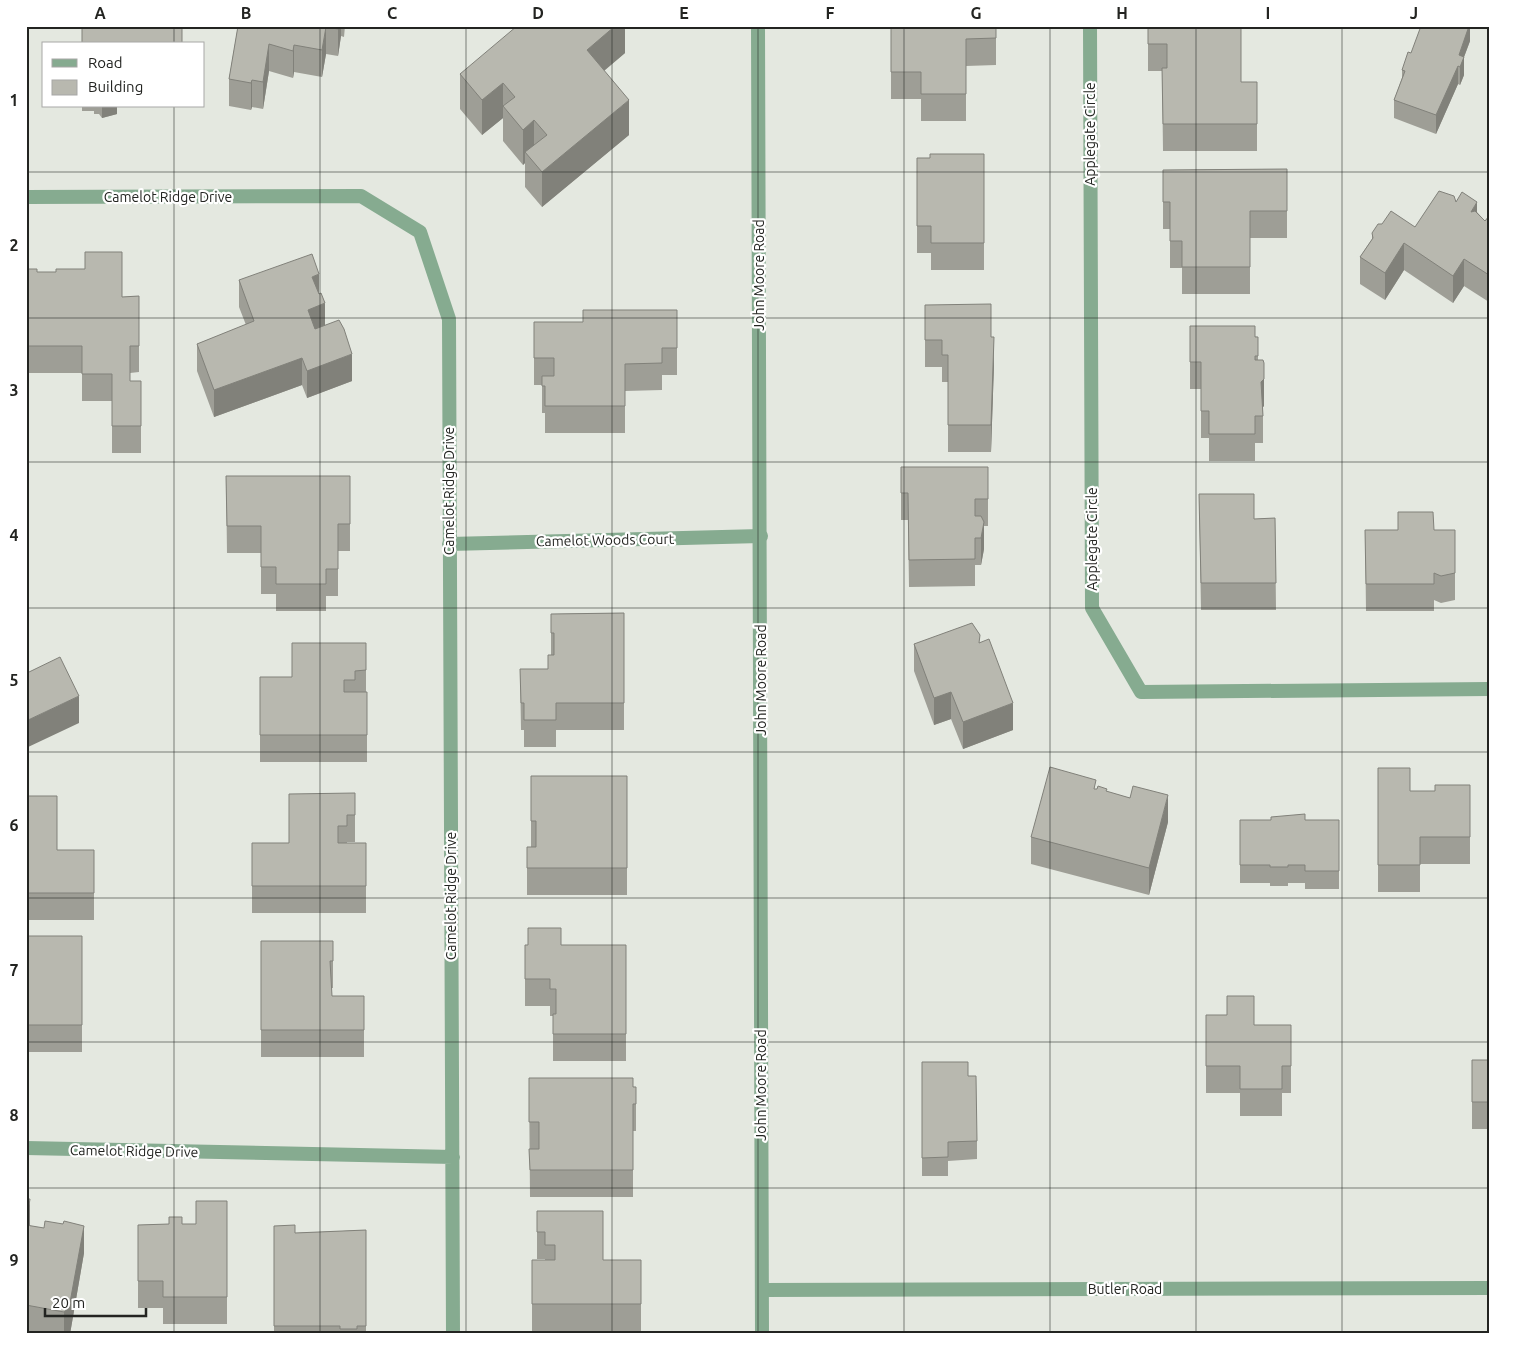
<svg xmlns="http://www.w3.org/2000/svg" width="1515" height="1360" viewBox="0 0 1515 1360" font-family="Ubuntu,sans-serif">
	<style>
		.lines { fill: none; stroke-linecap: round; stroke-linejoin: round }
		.minor { stroke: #86ab90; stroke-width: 14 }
		.tertiary { stroke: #86ab90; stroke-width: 14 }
		.wall { fill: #9e9e96 }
		.shaded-wall { fill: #81817a }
		.building { fill: #b8b8af; stroke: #81817a }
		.grid { fill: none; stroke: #232421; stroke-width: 1; stroke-opacity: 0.55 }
		.labels { text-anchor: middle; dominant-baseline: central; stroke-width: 4.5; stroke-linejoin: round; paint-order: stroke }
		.street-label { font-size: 14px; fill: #232421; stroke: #fff }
		.neatline { fill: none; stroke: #232421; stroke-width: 2 }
		.grid-label { font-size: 16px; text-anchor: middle; font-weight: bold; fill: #232421 }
	</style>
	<rect width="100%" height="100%" fill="#e4e8e0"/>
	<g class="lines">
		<path class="minor" d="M 1090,26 L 1092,608 L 1141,692 L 1489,689
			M 26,197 L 361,196 L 420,232 L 449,319 L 453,1334
			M 449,544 L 761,536
			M 26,1148 L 453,1157
			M 762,1290 L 1489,1288"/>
		<path class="tertiary" d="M 758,26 L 762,1334"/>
	</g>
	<path class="wall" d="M 238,26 L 345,26 L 344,37 L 341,36 L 338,56 L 326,54 L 322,77 L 294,72 L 293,78 L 269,71 L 263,109 L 252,107 L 251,110 L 229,106 L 229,79 Z
		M 625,26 L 625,53 L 604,71 L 629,135 L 542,207 L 525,187 L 525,163 L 523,165 L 503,141 L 503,118 L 482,135 L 460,109 L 460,74 Z
		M 891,26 L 996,26 L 996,65 L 966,66 L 966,121 L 921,121 L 921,99 L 891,99 Z
		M 1148,26 L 1241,82 L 1257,82 L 1257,151 L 1163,151 L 1162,71 L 1148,71 Z
		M 1470,26 L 1470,41 L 1464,57 L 1464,75 L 1460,85 L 1458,84 L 1436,134 L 1394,118 L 1394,100 L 1402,78 L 1402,70 L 1411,53 Z
		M 82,106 L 117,106 L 117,114 L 102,118 L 99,114 L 94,114 L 94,111 L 82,111 Z
		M 984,154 L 984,270 L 931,270 L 931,253 L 917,253 L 917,158 L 930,158 Z
		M 1287,169 L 1287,238 L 1250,238 L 1250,294 L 1182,294 L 1182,268 L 1170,268 L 1170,229 L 1163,229 L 1163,170 Z
		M 1456,202 L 1477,212 L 1485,221 L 1489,216 L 1489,302 L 1464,286 L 1453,303 L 1404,270 L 1385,300 L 1360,284 L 1360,257 L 1372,239 L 1372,233 L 1415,227 Z
		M 26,269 L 122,297 L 139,296 L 139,372 L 130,373 L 130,381 L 141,381 L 141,453 L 112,453 L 112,401 L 82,401 L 82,373 L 26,373 Z
		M 239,280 L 319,294 L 325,325 L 352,381 L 307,398 L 302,385 L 214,417 L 197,371 L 197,344 L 246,325 L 239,307 Z
		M 925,305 L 991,337 L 994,364 L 991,452 L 948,452 L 948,382 L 942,382 L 942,367 L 925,367 Z
		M 677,310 L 677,375 L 662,375 L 662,390 L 625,391 L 625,433 L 545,433 L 545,413 L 542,413 L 542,385 L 534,385 L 534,322 L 583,322 Z
		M 1190,326 L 1258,337 L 1258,360 L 1264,406 L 1263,407 L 1263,443 L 1255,443 L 1255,461 L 1209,461 L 1209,438 L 1201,438 L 1201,389 L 1190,389 Z
		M 901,467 L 988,467 L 988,526 L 984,526 L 984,549 L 981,565 L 975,565 L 975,586 L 909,587 L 908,520 L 901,520 Z
		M 226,476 L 350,476 L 350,551 L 338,551 L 338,596 L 326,596 L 326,611 L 276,611 L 276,594 L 261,594 L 261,553 L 227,553 Z
		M 1199,494 L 1254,519 L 1275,518 L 1276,610 L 1201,610 Z
		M 1365,530 L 1455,530 L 1455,600 L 1441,603 L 1434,600 L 1434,611 L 1366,611 Z
		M 624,613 L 624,730 L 556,730 L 556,747 L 524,747 L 524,730 L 521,730 L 520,669 L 548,669 L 551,655 L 551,614 Z
		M 292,643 L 366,643 L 366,692 L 367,692 L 367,762 L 260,762 L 260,677 L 292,677 Z
		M 980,643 L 1013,730 L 963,749 L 951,719 L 934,725 L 914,671 L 914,644 Z
		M 1378,768 L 1410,791 L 1435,791 L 1470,785 L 1470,864 L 1420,864 L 1420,892 L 1378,892 Z
		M 531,776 L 627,776 L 627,895 L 527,895 L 527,847 L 531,847 Z
		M 1096,789 L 1130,798 L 1168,822 L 1149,895 L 1031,864 L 1031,837 Z
		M 355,793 L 355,842 L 347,842 L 347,843 L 366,843 L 366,913 L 252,913 L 252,843 L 289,843 Z
		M 26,796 L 57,850 L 94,850 L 94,920 L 26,920 Z
		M 1240,820 L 1339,820 L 1339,889 L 1305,889 L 1305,883 L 1288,883 L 1288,886 L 1270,886 L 1270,883 L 1240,883 Z
		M 26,936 L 82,936 L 82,1052 L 26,1052 Z
		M 261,941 L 333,941 L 333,988 L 331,988 L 332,996 L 364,996 L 364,1057 L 261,1057 Z
		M 525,945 L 626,945 L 626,1061 L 553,1061 L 553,1016 L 550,1016 L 550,1006 L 525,1006 Z
		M 1206,1015 L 1254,1025 L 1291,1025 L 1291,1093 L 1282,1093 L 1282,1116 L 1240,1116 L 1240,1093 L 1206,1093 Z
		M 1472,1060 L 1489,1060 L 1489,1129 L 1472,1129 Z
		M 922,1062 L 968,1076 L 977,1141 L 977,1159 L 948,1161 L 948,1176 L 922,1176 Z
		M 529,1078 L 636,1087 L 636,1131 L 633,1131 L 633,1197 L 530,1197 Z
		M 26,1199 L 30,1226 L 84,1253 L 70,1334 L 34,1334 L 26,1332 Z
		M 227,1201 L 227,1324 L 163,1324 L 163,1308 L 138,1308 L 138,1225 L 196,1224 Z
		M 537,1211 L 603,1260 L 641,1260 L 641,1331 L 532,1331 L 532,1260 L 545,1260 L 545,1259 L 537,1259 Z
		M 274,1226 L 295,1233 L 366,1230 L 366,1334 L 274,1334 Z"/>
	<path class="shaded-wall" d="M 338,26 L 341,26 L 341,36 L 338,56 Z
		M 615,26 L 625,26 L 625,53 L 587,85 L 587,50 Z
		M 1469,26 L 1470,26 L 1470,41 L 1464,57 L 1464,75 L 1460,85 L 1460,67 L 1459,55 Z
		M 326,27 L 326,54 L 322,77 L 322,50 Z
		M 269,44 L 269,71 L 263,109 L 263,82 Z
		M 294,45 L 294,72 L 293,78 L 293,51 Z
		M 1458,66 L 1458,84 L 1436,134 L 1436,115 Z
		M 252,80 L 252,107 L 251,110 L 251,83 Z
		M 503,83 L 503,118 L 482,135 L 482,100 Z
		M 629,100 L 629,135 L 542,207 L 542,172 Z
		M 102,106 L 117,106 L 117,114 L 102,118 Z
		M 534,120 L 534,155 L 525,152 L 525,163 L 523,165 L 523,130 Z
		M 1477,202 L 1477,229 L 1471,212 Z
		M 1404,243 L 1404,270 L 1385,300 L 1385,273 Z
		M 1464,259 L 1464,286 L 1453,303 L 1453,276 Z
		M 319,274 L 319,301 L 312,277 Z
		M 325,303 L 325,330 L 308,337 L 308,310 Z
		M 994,337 L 994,364 L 991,452 L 991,425 Z
		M 352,354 L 352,381 L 307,398 L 307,371 Z
		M 302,358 L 302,385 L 214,417 L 214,390 Z
		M 1264,379 L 1264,406 L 1261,409 L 1261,382 Z
		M 984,522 L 984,549 L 981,565 L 981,538 Z
		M 951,692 L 951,719 L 934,725 L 934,698 Z
		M 79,696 L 79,723 L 26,748 L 26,721 Z
		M 1013,703 L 1013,730 L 963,749 L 963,722 Z
		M 1168,795 L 1168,822 L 1149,895 L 1149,868 Z
		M 30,1199 L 30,1226 L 26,1250 L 26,1223 Z
		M 84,1226 L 84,1253 L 70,1334 L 64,1334 L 64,1312 Z"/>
	<path class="building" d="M 82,26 L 182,26 L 182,44 L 82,44 Z
		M 238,26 L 338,26 L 338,29 L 326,27 L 322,50 L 294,45 L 293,51 L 269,44 L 263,82 L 252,80 L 251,83 L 229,79 Z
		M 517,26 L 615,26 L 587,50 L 629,100 L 542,172 L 525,152 L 547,135 L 534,120 L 523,130 L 503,106 L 515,97 L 503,83 L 482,100 L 460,74 Z
		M 891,26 L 996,26 L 996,38 L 966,39 L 966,94 L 921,94 L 921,72 L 891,72 Z
		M 1148,26 L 1241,26 L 1241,82 L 1257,82 L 1257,124 L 1163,124 L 1162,68 L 1167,68 L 1167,44 L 1148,44 Z
		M 1421,26 L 1469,26 L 1459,55 L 1464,57 L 1460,67 L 1458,66 L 1436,115 L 1394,100 L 1405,71 L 1402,70 L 1408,52 L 1411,53 Z
		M 930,154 L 984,154 L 984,243 L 931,243 L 931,226 L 917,226 L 917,158 L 930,158 Z
		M 1287,169 L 1287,211 L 1250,211 L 1250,267 L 1182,267 L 1182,241 L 1170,241 L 1170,202 L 1163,202 L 1163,170 Z
		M 1439,191 L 1454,196 L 1456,202 L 1462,192 L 1477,202 L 1471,212 L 1475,211 L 1485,221 L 1489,216 L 1489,275 L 1464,259 L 1453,276 L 1404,243 L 1385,273 L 1360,257 L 1373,238 L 1372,233 L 1378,224 L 1382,224 L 1391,211 L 1415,227 Z
		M 85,252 L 122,252 L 122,297 L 139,296 L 139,346 L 130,346 L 130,381 L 141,381 L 141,426 L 112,426 L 112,374 L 82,374 L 82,346 L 26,346 L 26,269 L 37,269 L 37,272 L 56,272 L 56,269 L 85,269 Z
		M 312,254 L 319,274 L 312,277 L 319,294 L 321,293 L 325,303 L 308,310 L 315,329 L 339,320 L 344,329 L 352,354 L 307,371 L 302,358 L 214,390 L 197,344 L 254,321 L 239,280 Z
		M 991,304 L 991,337 L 994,337 L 991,425 L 948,425 L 948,355 L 942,355 L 942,340 L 925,340 L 925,305 Z
		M 583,310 L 677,310 L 677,348 L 662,348 L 662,363 L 625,364 L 625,406 L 545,406 L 545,386 L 542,386 L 542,376 L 554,376 L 554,358 L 534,358 L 534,322 L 583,322 Z
		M 1190,326 L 1255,326 L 1255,337 L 1258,337 L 1258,356 L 1255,356 L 1255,360 L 1263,360 L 1264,363 L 1264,379 L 1261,382 L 1263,416 L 1255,416 L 1255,434 L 1209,434 L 1209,411 L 1201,411 L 1201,362 L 1190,362 Z
		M 901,467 L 988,467 L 988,499 L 975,499 L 975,516 L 981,516 L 984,522 L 981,538 L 975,538 L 975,559 L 909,560 L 908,493 L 901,493 Z
		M 226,476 L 350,476 L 350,524 L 338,524 L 338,569 L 326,569 L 326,584 L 276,584 L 276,567 L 261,567 L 261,526 L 227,526 Z
		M 1199,494 L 1254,494 L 1254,519 L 1275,518 L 1276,583 L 1201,583 Z
		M 1398,512 L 1433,512 L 1434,530 L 1455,530 L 1455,573 L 1441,576 L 1434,573 L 1434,584 L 1366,584 L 1365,530 L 1398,530 Z
		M 624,613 L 624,703 L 556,703 L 556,720 L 524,720 L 524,703 L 521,703 L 520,669 L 548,669 L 548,655 L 554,655 L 554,633 L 551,633 L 551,614 Z
		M 972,623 L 980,635 L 979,643 L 989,639 L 1013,703 L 963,722 L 951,692 L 934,698 L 914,644 Z
		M 292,643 L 366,643 L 366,670 L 355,671 L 355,680 L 344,680 L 344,692 L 367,692 L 367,735 L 260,735 L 260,677 L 292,677 Z
		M 60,657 L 79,696 L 26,721 L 26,672 L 27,673 Z
		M 1050,767 L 1096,780 L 1094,789 L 1097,789 L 1098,786 L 1107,789 L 1106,791 L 1130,798 L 1133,786 L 1168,795 L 1149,868 L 1031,837 Z
		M 1378,768 L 1410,768 L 1410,791 L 1435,791 L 1435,785 L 1470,785 L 1470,837 L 1420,837 L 1420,865 L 1378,865 Z
		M 531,776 L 627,776 L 627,868 L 527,868 L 527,847 L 536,847 L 536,821 L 531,821 Z
		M 355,793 L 355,815 L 347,815 L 347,826 L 338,826 L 338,843 L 366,843 L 366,886 L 252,886 L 252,843 L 289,843 L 289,794 Z
		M 26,796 L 57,796 L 57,850 L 94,850 L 94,893 L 26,893 Z
		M 1305,814 L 1305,820 L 1339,820 L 1339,871 L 1305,871 L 1305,865 L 1288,865 L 1288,867 L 1270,867 L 1270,865 L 1240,865 L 1240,820 L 1271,820 L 1271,817 Z
		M 528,928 L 561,928 L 561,945 L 626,945 L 626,1034 L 553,1034 L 553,1014 L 556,1014 L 556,989 L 550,989 L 550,979 L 525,979 L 525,945 L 528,945 Z
		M 26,936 L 82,936 L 82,1025 L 26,1025 Z
		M 261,941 L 333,941 L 333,961 L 330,961 L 332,996 L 364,996 L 364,1030 L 261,1030 Z
		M 1227,996 L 1254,996 L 1254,1025 L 1291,1025 L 1291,1066 L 1282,1066 L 1282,1089 L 1240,1089 L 1240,1066 L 1206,1066 L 1206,1015 L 1227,1015 Z
		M 1472,1060 L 1489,1060 L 1489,1102 L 1472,1102 Z
		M 922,1062 L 968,1062 L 968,1076 L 976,1076 L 977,1141 L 948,1142 L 948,1157 L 922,1158 Z
		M 529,1078 L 633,1078 L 633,1087 L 636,1087 L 636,1104 L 633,1104 L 633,1170 L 530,1170 L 529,1149 L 539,1149 L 539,1122 L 529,1122 Z
		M 26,1199 L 30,1199 L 26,1223 Z
		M 196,1201 L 227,1201 L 227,1297 L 163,1297 L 163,1281 L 138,1281 L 138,1225 L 169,1224 L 169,1217 L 182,1217 L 182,1224 L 196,1224 Z
		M 537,1211 L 603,1211 L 603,1260 L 641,1260 L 641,1304 L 532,1304 L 532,1260 L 555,1260 L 555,1245 L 545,1245 L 545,1232 L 537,1232 Z
		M 45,1221 L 63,1224 L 64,1221 L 84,1226 L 69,1308 L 64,1312 L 26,1305 L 26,1225 L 44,1228 Z
		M 295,1225 L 295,1233 L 366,1230 L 366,1326 L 357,1326 L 357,1329 L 340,1329 L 340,1326 L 274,1326 L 274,1226 Z"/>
	<path class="grid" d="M 174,26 L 174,44M 320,26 L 320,1334M 466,26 L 466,1334M 612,26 L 612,1334M 758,26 L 758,1334M 904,26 L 904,1334M 1050,26 L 1050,1334M 1196,26 L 1196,1334M 1342,26 L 1342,1334M 174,106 L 174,1334M 26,172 L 1489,172M 26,318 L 1489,318M 26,462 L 1489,462M 26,608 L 1489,608M 26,752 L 1489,752M 26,898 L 1489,898M 26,1042 L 1489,1042M 26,1188 L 1489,1188"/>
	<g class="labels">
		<g class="street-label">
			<text transform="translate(1090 134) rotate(-90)">Applegate Circle</text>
			<text x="168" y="197">Camelot Ridge Drive</text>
			<text transform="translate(759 275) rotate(-90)">John Moore Road</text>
			<text transform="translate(449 491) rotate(-90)">Camelot Ridge Drive</text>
			<text transform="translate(1092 539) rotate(-90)">Applegate Circle</text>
			<text transform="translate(605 540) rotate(-1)">Camelot Woods Court</text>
			<text transform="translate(761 680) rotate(-90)">John Moore Road</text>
			<text transform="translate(451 896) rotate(-90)">Camelot Ridge Drive</text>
			<text transform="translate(761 1085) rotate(-90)">John Moore Road</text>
			<text transform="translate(134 1151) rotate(1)">Camelot Ridge Drive</text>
			<text x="1125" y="1289">Butler Road</text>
		</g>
	</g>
	<rect width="1515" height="1360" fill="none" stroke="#ffffff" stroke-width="55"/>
	<rect x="42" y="42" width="162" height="65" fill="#ffffff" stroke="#a7a7a6"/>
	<rect x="52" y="59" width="25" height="8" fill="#86ab90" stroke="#a7a7a6"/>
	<text x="88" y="68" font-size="15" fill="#232421">Road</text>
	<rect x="52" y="80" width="25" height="15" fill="#b8b8af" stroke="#a7a7a6"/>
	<text x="88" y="92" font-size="15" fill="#232421">Building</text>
	<path d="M45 1308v8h101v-8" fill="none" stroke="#232421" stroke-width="2.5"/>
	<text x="52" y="1308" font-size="15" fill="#232421" stroke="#ffffff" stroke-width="4" paint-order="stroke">20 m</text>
	<rect x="28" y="28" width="1460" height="1304" class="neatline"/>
	<g class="grid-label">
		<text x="100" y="19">A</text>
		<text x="246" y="19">B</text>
		<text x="392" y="19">C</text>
		<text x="538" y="19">D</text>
		<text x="684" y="19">E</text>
		<text x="830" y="19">F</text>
		<text x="976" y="19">G</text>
		<text x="1122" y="19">H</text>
		<text x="1268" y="19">I</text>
		<text x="1414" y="19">J</text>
		<text x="14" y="106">1</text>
		<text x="14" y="251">2</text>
		<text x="14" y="396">3</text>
		<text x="14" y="541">4</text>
		<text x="14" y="686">5</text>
		<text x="14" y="831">6</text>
		<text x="14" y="976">7</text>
		<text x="14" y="1121">8</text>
		<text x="14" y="1266">9</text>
	</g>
</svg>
